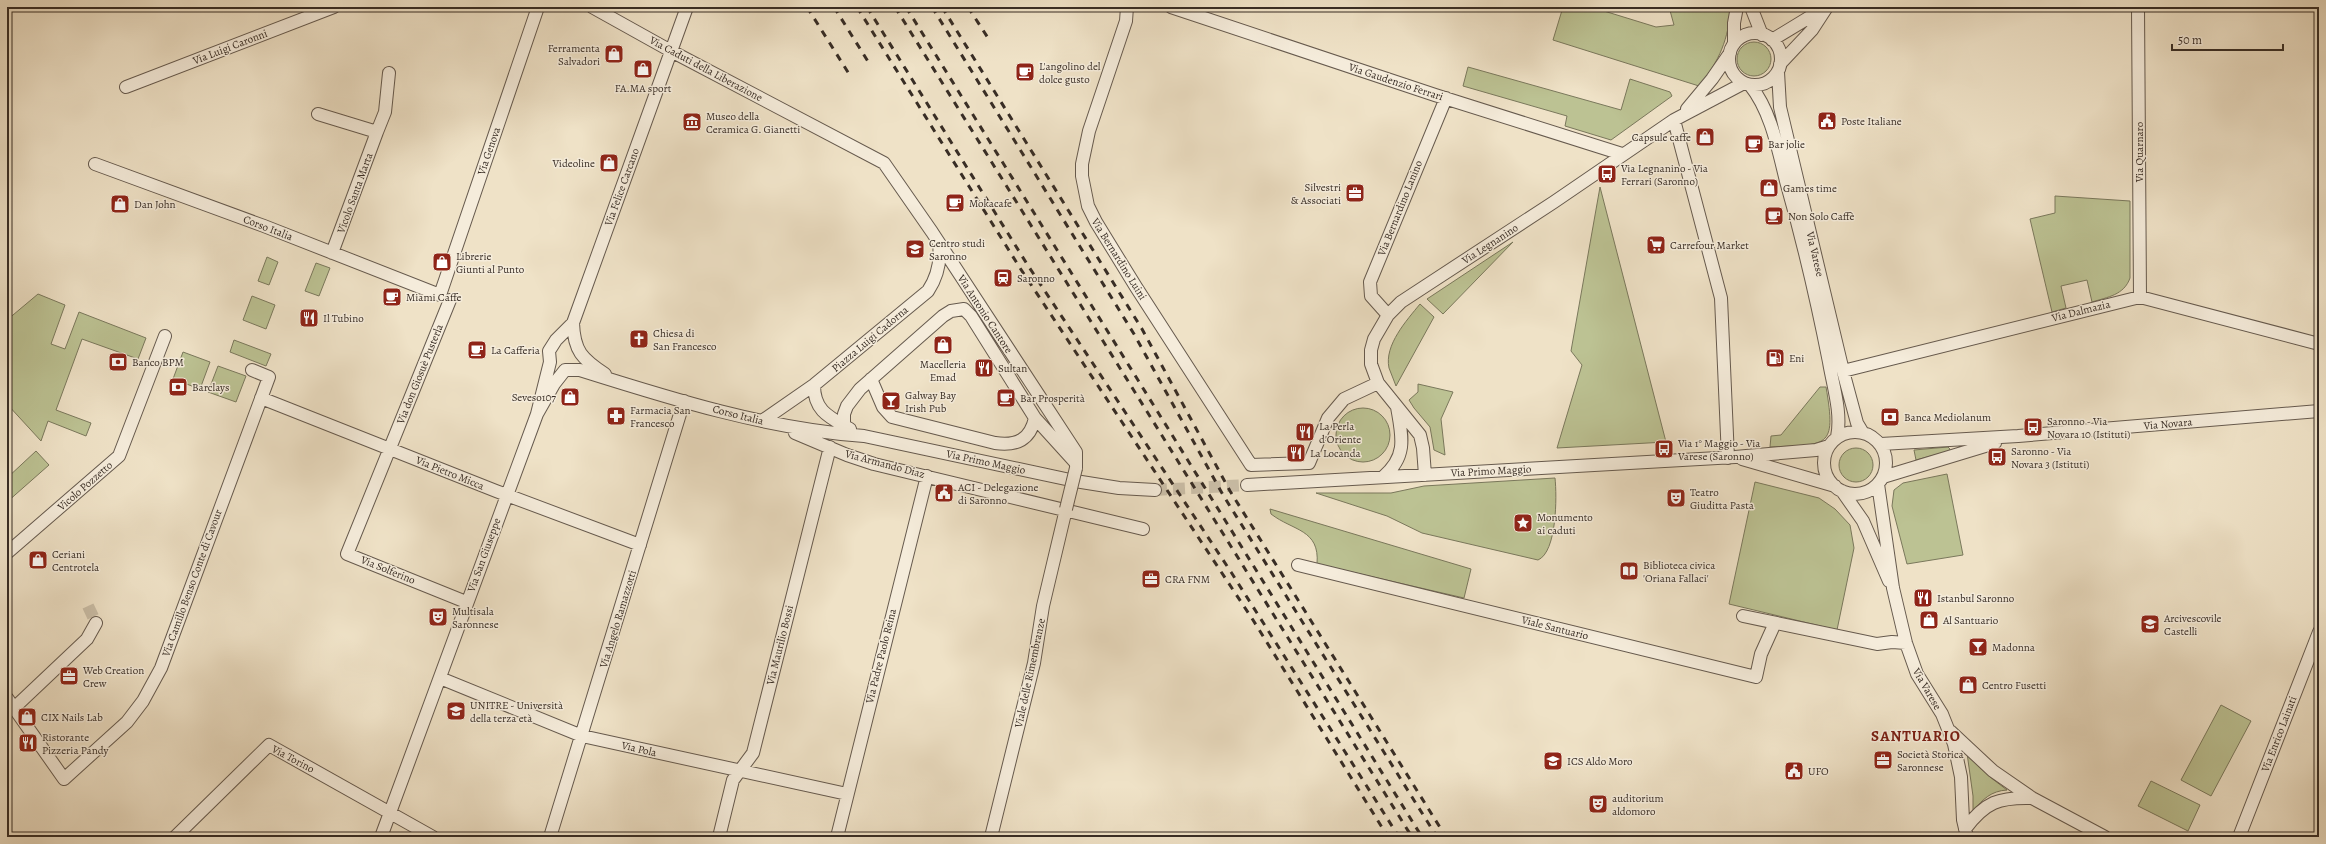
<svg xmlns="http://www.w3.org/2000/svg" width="2326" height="844" viewBox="0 0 2326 844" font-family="Alegreya,serif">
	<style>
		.green { fill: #bcc293; stroke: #7a785c }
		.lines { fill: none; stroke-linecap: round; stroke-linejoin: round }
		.street-tunnel { stroke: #cabea7; stroke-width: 12; stroke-dasharray: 12 6; stroke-linecap: butt }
		.street-casing { stroke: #665a4e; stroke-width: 14 }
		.street { stroke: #f5ecdb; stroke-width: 12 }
		.rail { stroke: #382d25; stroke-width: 3; stroke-dasharray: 7 7; stroke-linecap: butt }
		.street-bridge-casing { stroke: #665a4e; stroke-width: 14; stroke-linecap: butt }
		.street-bridge { stroke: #f5ecdb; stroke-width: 12 }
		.labels { text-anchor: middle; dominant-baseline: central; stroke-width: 3; stroke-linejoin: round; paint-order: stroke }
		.street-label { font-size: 11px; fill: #382d25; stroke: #f5ecdb }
		.poi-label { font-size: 11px; fill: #382d25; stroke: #f5ecdb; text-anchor: start }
		.district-label { font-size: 15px; font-weight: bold; letter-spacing: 1px; fill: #7a1f14; stroke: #f5ecdb }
	</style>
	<rect width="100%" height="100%" fill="#efe2c7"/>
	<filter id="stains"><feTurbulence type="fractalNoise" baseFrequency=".005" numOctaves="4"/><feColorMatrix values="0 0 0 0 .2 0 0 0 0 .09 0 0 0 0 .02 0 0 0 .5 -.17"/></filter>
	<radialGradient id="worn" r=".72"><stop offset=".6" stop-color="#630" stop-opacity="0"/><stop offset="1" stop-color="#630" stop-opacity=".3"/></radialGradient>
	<path class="green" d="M 1563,7 L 1591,7 L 1656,27 L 1674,25 L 1669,7 L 1731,7 C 1728,40 1720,60 1699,86 L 1553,40 Z
		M1737 59a17 17 0 1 1 34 0a17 17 0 1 1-34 0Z
		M 1468,67 L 1621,110 L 1630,79 L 1670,92 L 1672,96 L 1611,140 L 1565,126 L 1567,116 L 1463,86 Z
		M 1600,187 L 1666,442 L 1557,448 L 1582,365 L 1571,351 Z
		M 2055,196 L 2130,201 L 2130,278 C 2124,295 2108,297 2092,302 L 2087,280 L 2061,286 L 2066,308 L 2052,312 L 2030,219 L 2055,213 Z
		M 1513,242 L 1443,314 L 1427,299 Z
		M 267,257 L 278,262 L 269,285 L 258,281 Z
		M 316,263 L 330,268 L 319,296 L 305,291 Z
		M 38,294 L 65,305 L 51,344 L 65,349 L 79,312 L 146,338 L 138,359 L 82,339 L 56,410 L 91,423 L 86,436 L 48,421 L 41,441 L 7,404 L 7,320 Z
		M 252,296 L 275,305 L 266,329 L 243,320 Z
		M 1420,304 L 1434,317 L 1396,386 C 1394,380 1391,374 1389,368 C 1384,345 1407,320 1420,304 Z
		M 234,340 L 271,354 L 266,366 L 230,352 Z
		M 183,352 L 210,362 L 200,389 L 173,379 Z
		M 218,366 L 246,376 L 236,402 L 208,392 Z
		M 1418,384 L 1453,392 L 1441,419 L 1445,455 L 1434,450 L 1430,427 L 1414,408 L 1409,400 L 1418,392 Z
		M 1820,387 L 1826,387 C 1837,450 1827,444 1770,447 L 1771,436 L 1781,435 Z
		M1336 435a27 27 0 1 1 54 0a27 27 0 1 1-54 0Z
		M 1948,447 L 1950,449 L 1949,451 L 1916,460 L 1914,450 Z
		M1839 465a17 17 0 1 1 34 0a17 17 0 1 1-34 0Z
		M 36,451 L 49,465 L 7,502 L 7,478 Z
		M 1947,474 L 1963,555 L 1907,564 L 1892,506 L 1894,490 L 1903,483 Z
		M 1555,478 C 1557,496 1557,552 1538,560 L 1422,533 L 1387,516 L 1316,493 L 1391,493 L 1424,486 Z
		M 1755,482 L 1819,498 L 1835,509 L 1850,525 L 1854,548 L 1837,630 L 1729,604 Z
		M 1270,509 L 1471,569 L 1464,598 L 1317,564 C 1320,529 1293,531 1271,514 Z
		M 2221,705 L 2251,721 L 2211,796 L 2181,780 Z
		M 1967,753 L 1990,777 L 2007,790 C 1991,791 1983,799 1973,811 L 1973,796 Z
		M 2151,781 L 2200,805 L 2188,831 L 2138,806 Z"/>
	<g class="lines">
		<path class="street-tunnel" d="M 1155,490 L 1247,485
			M 88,606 L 96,623"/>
		<g class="street-casing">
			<path id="street" d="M 592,7 L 671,51 L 884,163 L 932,232 L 1076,452 L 1076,468
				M 1127,7 L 1126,21 L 1089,131 L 1082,164 L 1082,176 L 1088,206 L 1096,222 L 1136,287 L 1251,465 L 1309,463 L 1328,418 L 1344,399 L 1378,383
				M 1171,7 L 1435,95 L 1622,154
				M 1751,7 L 1762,35
				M 2138,7 L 2140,297
				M1729 59a26 26 0 1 1 52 0a26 26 0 1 1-52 0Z
				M 1772,40 L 1823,9
				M 1734,44 L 1734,23 L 1737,7
				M 1780,64 L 1812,30 L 1827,7
				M 1778,72 L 1780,107 L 1843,371 L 1857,423 L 1863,433
				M 1750,85 C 1771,111 1778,149 1786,181 C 1803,241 1817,301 1829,362 C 1833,386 1842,413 1837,437
				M 126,87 L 334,7
				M 1687,109 L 1712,79 L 1730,53
				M 318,114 L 377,132 L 332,253
				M 1674,120 L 1721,298 L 1728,458
				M 377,132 L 385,112 L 389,73
				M 95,164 L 264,226 L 440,295 L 538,7
				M 450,300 L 347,554 L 466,602
				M 1388,315 L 1371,296 L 1370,282 L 1446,98
				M 1843,371 L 2140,297 L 2319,344
				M 605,374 C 582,359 574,351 573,323 L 687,7
				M 871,379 L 883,407 L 892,417 L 995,443 C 1017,446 1030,440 1035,418
				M 814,385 C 814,411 829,417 850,429
				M 261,398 L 496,491 L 640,545
				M 537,414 L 554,384 L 565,370 L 580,370 C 672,399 767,429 864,436 L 1075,481 L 1119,488 L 1155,490
				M 762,421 L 814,385 L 928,291 C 938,276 941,261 939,244
				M 844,426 L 844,414 L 847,406 L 860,389 L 943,316 L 951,311 L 964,309 L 971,316 L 1035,418 L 1074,461
				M1824 463a31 31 0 1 1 62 0a31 31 0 1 1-62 0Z
				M 795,433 L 847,455 L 874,464 L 1143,529
				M 1881,444 L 2018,436 L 2319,411
				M 1742,459 L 1835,486
				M 1425,475 L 1423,448 L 1420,435 L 1378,383 L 1371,364 L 1371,350 L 1374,339 L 1388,315 L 1401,302 L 1430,283 L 1554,202 L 1674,120 L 1744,83
				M 1383,477 C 1408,456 1402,436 1397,407
				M 1883,477 L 1995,443
				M 1878,484 L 1893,588 L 1906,643 L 1917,674 L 1942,714 L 1954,744 L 1961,777 L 1963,820 L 1967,837
				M 1247,485 L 1735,457 L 1816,450 L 1829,446
				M 1842,491 L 1863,521 L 1889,581
				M 7,553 L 119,456 L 165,336
				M 1298,565 L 1756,677 L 1761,654 L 1775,623
				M 1743,616 L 1877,644 L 1892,642 L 1906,643
				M 440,678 L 582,736 L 847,794
				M 7,698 L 64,779 L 127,722 L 143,701 L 161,668 L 269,377 L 252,370
				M 14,708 L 87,639 L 96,623
				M 1950,731 L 1993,771 L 2032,798 L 2105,837
				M 1965,829 C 1985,802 1999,797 2032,798
				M 175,837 L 269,745 L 433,837
				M 381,837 L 537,414 L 550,362 L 549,351 L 556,340 L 573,323
				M 550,837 L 684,401
				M 719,837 L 733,780 L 753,753 L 830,447
				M 837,837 L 927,476
				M 991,837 L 1034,663 L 1043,606 L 1066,509
				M 2239,837 L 2319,632"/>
		</g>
		<use href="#street" class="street"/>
		<path class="rail" d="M 807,7 L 851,77
			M 834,7 L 869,63
			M 857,7 L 1020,268 L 1253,620 L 1388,837
			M 867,7 L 1027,264 L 1231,572 L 1399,837
			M 895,7 L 1412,837
			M 906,7 L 1422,837
			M 932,7 L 1134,334 L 1223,495 L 1437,837
			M 942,7 L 1142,329 L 1230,491 L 1446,837
			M 968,7 L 990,41"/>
		<g class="street-bridge-casing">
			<path id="street-bridge" d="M 1066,509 L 1076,468"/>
		</g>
		<use href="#street-bridge" class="street-bridge"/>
	</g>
	<defs>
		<g id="shop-square" transform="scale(1)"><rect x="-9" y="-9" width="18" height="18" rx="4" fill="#8f2418" stroke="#f5ecdb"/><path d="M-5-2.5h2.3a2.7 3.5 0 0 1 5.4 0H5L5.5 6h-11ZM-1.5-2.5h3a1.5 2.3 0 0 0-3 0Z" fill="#fff"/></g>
		<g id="cafe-square" transform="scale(1)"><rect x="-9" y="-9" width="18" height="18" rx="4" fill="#8f2418" stroke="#f5ecdb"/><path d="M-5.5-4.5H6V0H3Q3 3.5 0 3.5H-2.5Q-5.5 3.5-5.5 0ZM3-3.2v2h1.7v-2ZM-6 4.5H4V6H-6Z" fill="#fff"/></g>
		<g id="civic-square" transform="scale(1)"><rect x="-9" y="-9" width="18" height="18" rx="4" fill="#8f2418" stroke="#f5ecdb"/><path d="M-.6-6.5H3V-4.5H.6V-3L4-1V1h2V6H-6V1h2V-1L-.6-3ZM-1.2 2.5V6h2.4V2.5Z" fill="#fff"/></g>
		<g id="museum-square" transform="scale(1)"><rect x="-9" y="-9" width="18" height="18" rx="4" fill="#8f2418" stroke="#f5ecdb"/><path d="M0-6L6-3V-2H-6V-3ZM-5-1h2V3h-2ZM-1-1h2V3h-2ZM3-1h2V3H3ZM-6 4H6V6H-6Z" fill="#fff"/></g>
		<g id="bus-square" transform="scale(1)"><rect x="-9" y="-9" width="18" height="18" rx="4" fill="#8f2418" stroke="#f5ecdb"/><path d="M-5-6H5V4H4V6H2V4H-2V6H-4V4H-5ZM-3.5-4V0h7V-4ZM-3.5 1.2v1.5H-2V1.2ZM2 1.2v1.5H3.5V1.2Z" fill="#fff"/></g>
		<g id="office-square" transform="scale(1)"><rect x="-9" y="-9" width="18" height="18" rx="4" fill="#8f2418" stroke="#f5ecdb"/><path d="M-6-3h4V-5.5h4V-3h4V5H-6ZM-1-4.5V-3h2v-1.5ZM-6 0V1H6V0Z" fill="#fff"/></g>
		<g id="supermarket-square" transform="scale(1)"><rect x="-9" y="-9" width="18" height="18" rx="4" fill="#8f2418" stroke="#f5ecdb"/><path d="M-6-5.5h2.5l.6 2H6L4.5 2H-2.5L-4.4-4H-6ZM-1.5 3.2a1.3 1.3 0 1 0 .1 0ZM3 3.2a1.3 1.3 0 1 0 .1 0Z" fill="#fff"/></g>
		<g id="school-square" transform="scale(1)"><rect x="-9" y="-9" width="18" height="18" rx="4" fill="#8f2418" stroke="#f5ecdb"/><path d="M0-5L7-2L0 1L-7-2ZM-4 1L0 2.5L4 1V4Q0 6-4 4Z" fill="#fff"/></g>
		<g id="station-square" transform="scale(1)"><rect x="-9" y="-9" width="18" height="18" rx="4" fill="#8f2418" stroke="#f5ecdb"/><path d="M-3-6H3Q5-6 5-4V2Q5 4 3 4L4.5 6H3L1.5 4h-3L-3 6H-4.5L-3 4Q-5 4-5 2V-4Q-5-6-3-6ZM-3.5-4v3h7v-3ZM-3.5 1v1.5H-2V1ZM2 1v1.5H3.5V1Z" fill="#fff"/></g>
		<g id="restaurant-square" transform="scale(1)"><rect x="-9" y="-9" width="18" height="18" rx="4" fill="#8f2418" stroke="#f5ecdb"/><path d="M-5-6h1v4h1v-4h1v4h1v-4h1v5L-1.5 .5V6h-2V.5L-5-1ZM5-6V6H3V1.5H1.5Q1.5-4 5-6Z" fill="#fff"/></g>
		<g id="church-square" transform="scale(1)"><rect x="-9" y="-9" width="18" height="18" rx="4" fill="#8f2418" stroke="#f5ecdb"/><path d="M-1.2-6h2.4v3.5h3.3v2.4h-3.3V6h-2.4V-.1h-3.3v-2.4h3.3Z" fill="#fff"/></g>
		<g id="fuel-square" transform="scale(1)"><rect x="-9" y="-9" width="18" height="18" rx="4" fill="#8f2418" stroke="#f5ecdb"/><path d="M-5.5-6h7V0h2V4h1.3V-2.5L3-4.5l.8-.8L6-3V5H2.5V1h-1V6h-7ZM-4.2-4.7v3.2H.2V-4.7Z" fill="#fff"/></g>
		<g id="bank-square" transform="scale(1)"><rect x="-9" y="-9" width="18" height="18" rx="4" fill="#8f2418" stroke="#f5ecdb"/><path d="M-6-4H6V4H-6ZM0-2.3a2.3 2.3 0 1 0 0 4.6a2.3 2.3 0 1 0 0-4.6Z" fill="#fff"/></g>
		<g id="bar-square" transform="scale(1)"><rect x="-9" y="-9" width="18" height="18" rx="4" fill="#8f2418" stroke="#f5ecdb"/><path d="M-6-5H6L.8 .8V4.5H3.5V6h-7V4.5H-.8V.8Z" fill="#fff"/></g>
		<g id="pharmacy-square" transform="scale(1)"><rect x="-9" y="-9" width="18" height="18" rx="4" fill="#8f2418" stroke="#f5ecdb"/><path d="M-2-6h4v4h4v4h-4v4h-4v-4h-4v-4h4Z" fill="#fff"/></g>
		<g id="theatre-square" transform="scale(1)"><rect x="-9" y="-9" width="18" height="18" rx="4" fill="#8f2418" stroke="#f5ecdb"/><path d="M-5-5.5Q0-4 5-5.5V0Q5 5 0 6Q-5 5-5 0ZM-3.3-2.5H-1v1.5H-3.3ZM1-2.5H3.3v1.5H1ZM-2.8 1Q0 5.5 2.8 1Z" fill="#fff"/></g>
		<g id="sight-square" transform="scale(1)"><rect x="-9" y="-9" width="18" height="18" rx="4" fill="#8f2418" stroke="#f5ecdb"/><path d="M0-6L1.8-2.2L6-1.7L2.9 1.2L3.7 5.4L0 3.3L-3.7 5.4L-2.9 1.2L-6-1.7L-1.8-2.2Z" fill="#fff"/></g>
		<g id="library-square" transform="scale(1)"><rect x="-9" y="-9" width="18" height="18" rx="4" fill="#8f2418" stroke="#f5ecdb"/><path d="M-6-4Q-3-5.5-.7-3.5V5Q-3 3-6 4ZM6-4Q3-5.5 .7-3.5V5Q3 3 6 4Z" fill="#fff"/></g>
	</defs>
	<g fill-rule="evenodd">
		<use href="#shop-square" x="614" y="54"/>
		<use href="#shop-square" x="643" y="69"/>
		<use href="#cafe-square" x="1025" y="72"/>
		<use href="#civic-square" x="1827" y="121"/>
		<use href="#museum-square" x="692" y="122"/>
		<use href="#shop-square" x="1705" y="137"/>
		<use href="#cafe-square" x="1754" y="144"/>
		<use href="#shop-square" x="609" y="163"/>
		<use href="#bus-square" x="1607" y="174"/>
		<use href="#shop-square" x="1769" y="188"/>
		<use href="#office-square" x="1355" y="193"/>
		<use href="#cafe-square" x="955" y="203"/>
		<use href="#shop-square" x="120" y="204"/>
		<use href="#cafe-square" x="1774" y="216"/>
		<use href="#supermarket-square" x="1656" y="245"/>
		<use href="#school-square" x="915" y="249"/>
		<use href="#shop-square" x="442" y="262"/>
		<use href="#station-square" x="1003" y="278"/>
		<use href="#cafe-square" x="392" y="297"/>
		<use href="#restaurant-square" x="309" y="318"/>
		<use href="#church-square" x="639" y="339"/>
		<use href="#shop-square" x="943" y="345"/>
		<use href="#cafe-square" x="477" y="350"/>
		<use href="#fuel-square" x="1775" y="358"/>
		<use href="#bank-square" x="118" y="362"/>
		<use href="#restaurant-square" x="984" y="368"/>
		<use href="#bank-square" x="178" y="387"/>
		<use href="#shop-square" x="570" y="397"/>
		<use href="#cafe-square" x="1006" y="398"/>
		<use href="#bar-square" x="891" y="401"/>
		<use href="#pharmacy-square" x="616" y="416"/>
		<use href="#bank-square" x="1890" y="417"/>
		<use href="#bus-square" x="2033" y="427"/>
		<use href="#restaurant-square" x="1305" y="432"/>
		<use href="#bus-square" x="1664" y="449"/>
		<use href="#restaurant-square" x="1296" y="453"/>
		<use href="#bus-square" x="1997" y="457"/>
		<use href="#civic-square" x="944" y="493"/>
		<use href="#theatre-square" x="1676" y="498"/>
		<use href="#sight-square" x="1523" y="523"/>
		<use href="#shop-square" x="38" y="560"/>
		<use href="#library-square" x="1629" y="571"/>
		<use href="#office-square" x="1151" y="579"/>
		<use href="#restaurant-square" x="1923" y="598"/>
		<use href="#theatre-square" x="438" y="617"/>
		<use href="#shop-square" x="1929" y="620"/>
		<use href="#school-square" x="2150" y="624"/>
		<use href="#bar-square" x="1978" y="647"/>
		<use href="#office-square" x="69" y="676"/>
		<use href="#shop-square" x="1968" y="685"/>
		<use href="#school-square" x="456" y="711"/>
		<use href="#shop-square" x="27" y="717"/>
		<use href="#restaurant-square" x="28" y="743"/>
		<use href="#office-square" x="1883" y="760"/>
		<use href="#school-square" x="1553" y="761"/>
		<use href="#civic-square" x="1794" y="771"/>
		<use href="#theatre-square" x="1598" y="804"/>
	</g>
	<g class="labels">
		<g class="street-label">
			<text transform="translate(230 47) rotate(-21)">Via Luigi Caronni</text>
			<text transform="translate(706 69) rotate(28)">Via Caduti della Liberazione</text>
			<text transform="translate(1396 82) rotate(18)">Via Gaudenzio Ferrari</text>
			<text transform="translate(489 151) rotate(-71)">Via Genova</text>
			<text transform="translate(2139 152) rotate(-90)">Via Quarnaro</text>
			<text transform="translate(622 187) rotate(-70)">Via Felice Carcano</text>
			<text transform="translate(355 193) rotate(-70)">Vicolo Santa Marta</text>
			<text transform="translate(1400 208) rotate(-68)">Via Bernardino Lanino</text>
			<text transform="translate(268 228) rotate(21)">Corso Italia</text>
			<text transform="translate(1490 244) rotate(-33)">Via Legnanino</text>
			<text transform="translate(1815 254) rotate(77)">Via Varese</text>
			<text transform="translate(1119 259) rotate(58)">Via Bernardino Luini</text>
			<text transform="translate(2081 311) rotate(-14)">Via Dalmazia</text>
			<text transform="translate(985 314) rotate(57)">Via Antonio Cantore</text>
			<text transform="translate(870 339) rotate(-40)">Piazza Luigi Cadorna</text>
			<text transform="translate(420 374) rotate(-68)">Via don Giosuè Pusterla</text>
			<text transform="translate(738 415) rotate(14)">Corso Italia</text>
			<text transform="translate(2168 424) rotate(-5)">Via Novara</text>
			<text transform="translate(986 462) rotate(12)">Via Primo Maggio</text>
			<text transform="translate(885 464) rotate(15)">Via Armando Diaz</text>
			<text transform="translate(1491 471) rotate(-3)">Via Primo Maggio</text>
			<text transform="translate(450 473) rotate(22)">Via Pietro Micca</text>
			<text transform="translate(85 486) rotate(-41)">Vicolo Pozzetto</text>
			<text transform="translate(484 555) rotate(-70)">Via San Giuseppe</text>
			<text transform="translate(388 570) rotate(22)">Via Solferino</text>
			<text transform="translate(192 583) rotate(-70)">Via Camillo Benso Conte di Cavour</text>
			<text transform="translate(618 619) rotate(-73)">Via Angelo Ramazzotti</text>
			<text transform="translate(1555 628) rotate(14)">Viale Santuario</text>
			<text transform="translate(780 645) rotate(-76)">Via Maurilio Bossi</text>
			<text transform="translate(881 656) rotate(-76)">Via Padre Paolo Reina</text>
			<text transform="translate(1030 673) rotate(-78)">Viale delle Rimembranze</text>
			<text transform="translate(1927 689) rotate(60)">Via Varese</text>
			<text transform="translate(2279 734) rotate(-69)">Via Enrico Lainati</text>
			<text transform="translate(639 749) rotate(13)">Via Pola</text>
			<text transform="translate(293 759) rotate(28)">Via Torino</text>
		</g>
		<g class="poi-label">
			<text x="600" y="48" text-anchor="end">Ferramenta<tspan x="600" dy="13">Salvadori</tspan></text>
			<text x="1039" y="66">L'angolino del<tspan x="1039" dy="13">dolce gusto</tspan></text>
			<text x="643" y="88" text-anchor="middle">FA.MA sport</text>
			<text x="706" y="116">Museo della<tspan x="706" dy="13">Ceramica G. Gianetti</tspan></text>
			<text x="1841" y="121">Poste Italiane</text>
			<text x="1691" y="137" text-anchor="end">Capsule caffe</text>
			<text x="1768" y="144">Bar jolie</text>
			<text x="595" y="163" text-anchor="end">Videoline</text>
			<text x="1621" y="168">Via Legnanino - Via<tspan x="1621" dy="13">Ferrari (Saronno)</tspan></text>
			<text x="1341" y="187" text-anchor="end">Silvestri<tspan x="1341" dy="13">&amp; Associati</tspan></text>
			<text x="1783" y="188">Games time</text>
			<text x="969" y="203">Mokacafe</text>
			<text x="134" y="204">Dan John</text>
			<text x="1788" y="216">Non Solo Caffè</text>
			<text x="929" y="243">Centro studi<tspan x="929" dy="13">Saronno</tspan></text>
			<text x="1670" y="245">Carrefour Market</text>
			<text x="456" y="256">Librerie<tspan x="456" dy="13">Giunti al Punto</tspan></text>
			<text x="1017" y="278">Saronno</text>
			<text x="406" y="297">Miami Caffe</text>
			<text x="323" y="318">Il Tubino</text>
			<text x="653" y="333">Chiesa di<tspan x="653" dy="13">San Francesco</tspan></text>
			<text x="491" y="350">La Cafferia</text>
			<text x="1789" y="358">Eni</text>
			<text x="132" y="362">Banco BPM</text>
			<text x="943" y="364" text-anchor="middle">Macelleria<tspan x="943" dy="13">Emad</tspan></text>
			<text x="998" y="368">Sultan</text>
			<text x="192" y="387">Barclays</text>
			<text x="905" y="395">Galway Bay<tspan x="905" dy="13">Irish Pub</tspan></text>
			<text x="556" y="397" text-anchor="end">Seveso107</text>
			<text x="1020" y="398">Bar Prosperità</text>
			<text x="630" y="410">Farmacia San<tspan x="630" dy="13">Francesco</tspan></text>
			<text x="1904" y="417">Banca Mediolanum</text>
			<text x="2047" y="421">Saronno - Via<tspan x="2047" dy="13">Novara 10 (Istituti)</tspan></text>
			<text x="1319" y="426">La Perla<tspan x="1319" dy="13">d'Oriente</tspan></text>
			<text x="1678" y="443">Via 1° Maggio - Via<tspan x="1678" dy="13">Varese (Saronno)</tspan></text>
			<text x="2011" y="451">Saronno - Via<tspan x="2011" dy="13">Novara 3 (Istituti)</tspan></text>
			<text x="1310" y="453">La Locanda</text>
			<text x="958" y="487">ACI - Delegazione<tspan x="958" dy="13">di Saronno</tspan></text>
			<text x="1690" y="492">Teatro<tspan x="1690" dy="13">Giuditta Pasta</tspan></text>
			<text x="1537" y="517">Monumento<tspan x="1537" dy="13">ai caduti</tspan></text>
			<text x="52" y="554">Ceriani<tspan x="52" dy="13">Centrotela</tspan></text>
			<text x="1643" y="565">Biblioteca civica<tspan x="1643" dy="13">'Oriana Fallaci'</tspan></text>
			<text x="1165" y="579">CRA FNM</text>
			<text x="1937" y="598">Istanbul Saronno</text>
			<text x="452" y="611">Multisala<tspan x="452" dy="13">Saronnese</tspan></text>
			<text x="2164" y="618">Arcivescovile<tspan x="2164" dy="13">Castelli</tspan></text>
			<text x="1943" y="620">Al Santuario</text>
			<text x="1992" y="647">Madonna</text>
			<text x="83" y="670">Web Creation<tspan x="83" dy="13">Crew</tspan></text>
			<text x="1982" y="685">Centro Fusetti</text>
			<text x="470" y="705">UNITRE - Università<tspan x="470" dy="13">della terza età</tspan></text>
			<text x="41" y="717">CIX Nails Lab</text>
			<text x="42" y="737">Ristorante<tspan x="42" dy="13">Pizzeria Pandy</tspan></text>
			<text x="1897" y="754">Società Storica<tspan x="1897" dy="13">Saronnese</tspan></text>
			<text x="1567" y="761">ICS Aldo Moro</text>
			<text x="1808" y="771">UFO</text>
			<text x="1612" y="798">auditorium<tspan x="1612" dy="13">aldomoro</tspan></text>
		</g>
		<g class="district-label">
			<text x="1916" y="736">SANTUARIO</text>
		</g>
	</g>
	<rect width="2326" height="844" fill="none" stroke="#efe2c7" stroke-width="24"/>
	<rect x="8" y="8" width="2310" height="828" fill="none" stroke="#382d25" stroke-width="2"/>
	<rect x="12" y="12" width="2302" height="820" fill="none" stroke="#382d25"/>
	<path d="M2172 44v6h111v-6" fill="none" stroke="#382d25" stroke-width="2"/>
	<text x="2178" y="44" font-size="12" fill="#382d25" stroke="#f5ecdb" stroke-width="3" paint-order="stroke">50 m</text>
	<rect width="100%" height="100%" filter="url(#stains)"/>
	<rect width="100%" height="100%" fill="url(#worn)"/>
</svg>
